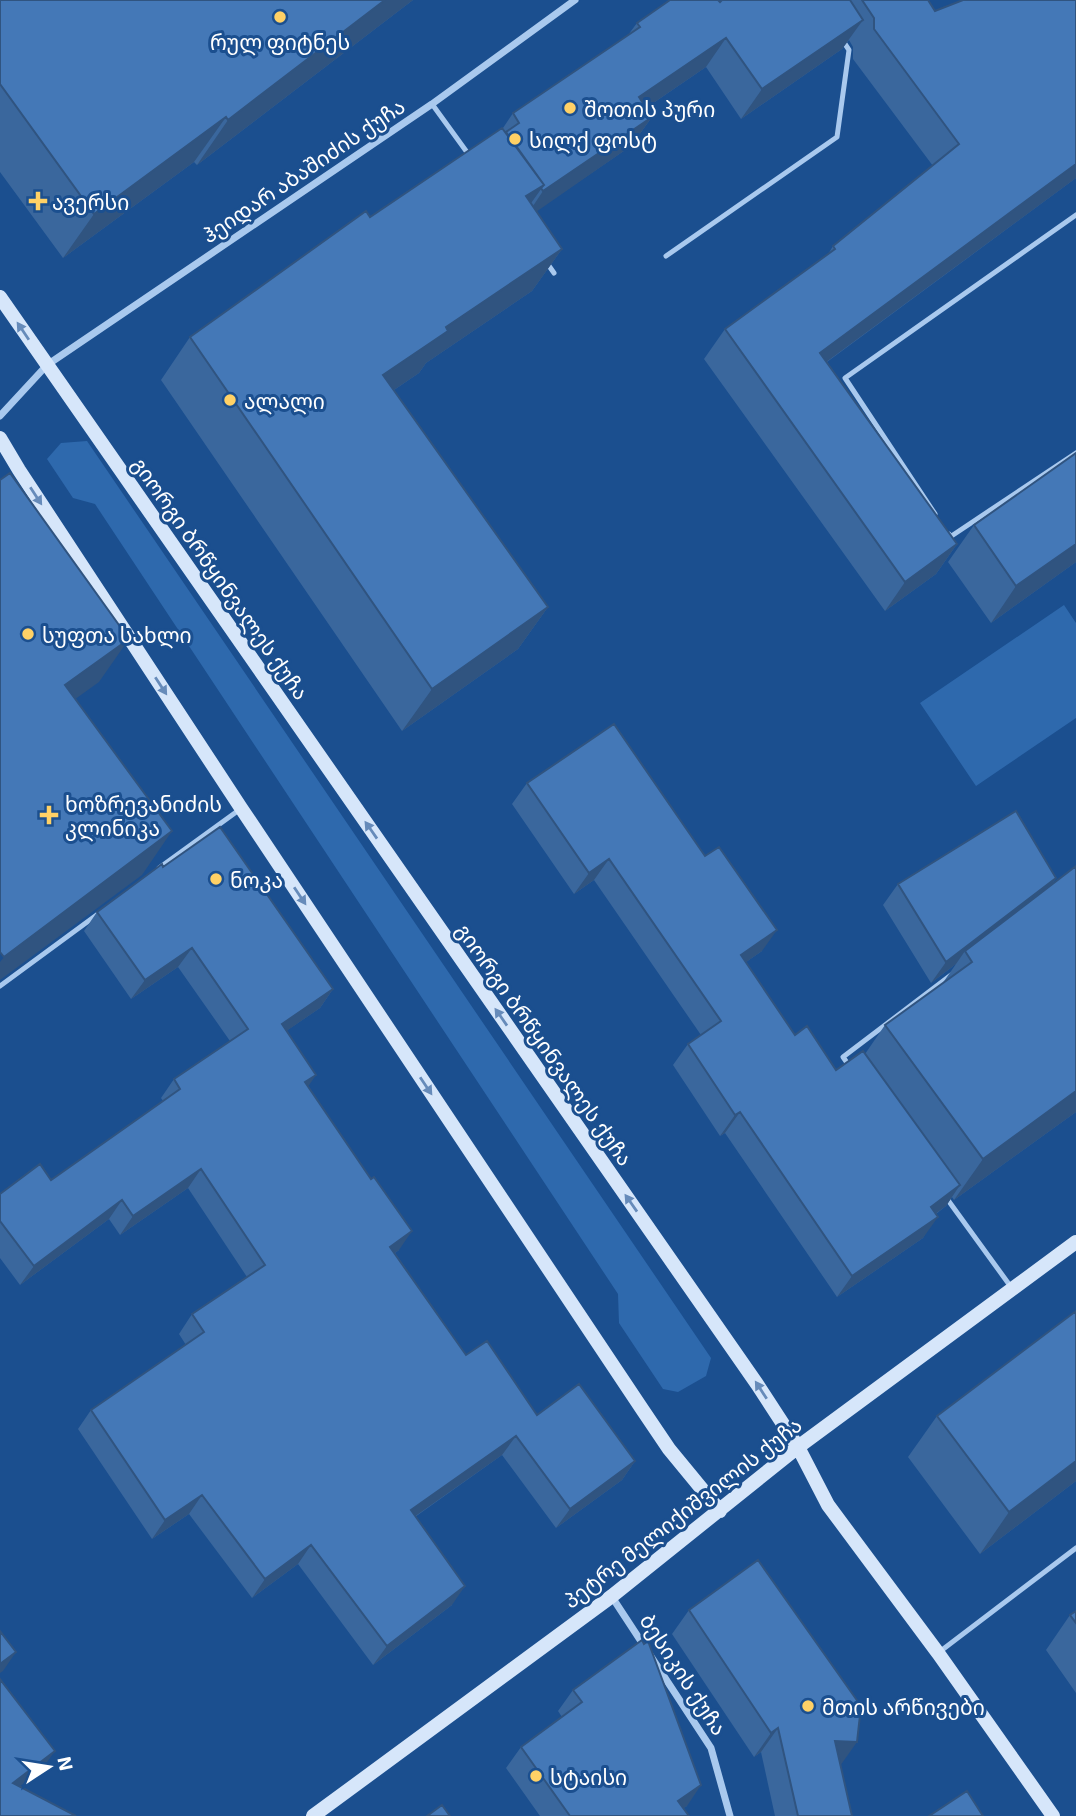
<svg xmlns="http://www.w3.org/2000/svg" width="1076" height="1816" viewBox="0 0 1076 1816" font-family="'Exo 2','Noto Sans Georgian',sans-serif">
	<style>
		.green { fill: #2e69ad }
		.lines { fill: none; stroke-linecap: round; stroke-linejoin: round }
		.lane { stroke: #a9c9ee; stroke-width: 5 }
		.street { stroke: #a9c9ee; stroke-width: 7 }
		.secondary { stroke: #d6e6fa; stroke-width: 14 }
		.wall { fill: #3a679d }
		.shaded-wall { fill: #305480 }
		.building { fill: #4478b7; stroke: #305480; stroke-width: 2 }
		.oneway { fill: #668bba }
		.poi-dot { fill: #ffd166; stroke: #1b4f8f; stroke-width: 2.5 }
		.labels { text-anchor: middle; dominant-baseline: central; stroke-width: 6; stroke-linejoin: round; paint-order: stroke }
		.poi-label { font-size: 21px; fill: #fff; stroke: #1b4f8f; text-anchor: start }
		.street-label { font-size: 21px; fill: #fff; stroke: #1b4f8f }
	</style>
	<rect width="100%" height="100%" fill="#1b4f8f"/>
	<path class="green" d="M 87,441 L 711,1358 L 706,1376 L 678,1392 L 663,1389 L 619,1323 L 618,1294 L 95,504 L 73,498 L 47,459 L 61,443 Z
		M 1064,605 L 1076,623 L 1076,718 L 976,786 L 920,703 Z"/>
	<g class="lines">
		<path class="lane" d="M 432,104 L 469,155
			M 666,256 L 837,137 L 849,50 L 843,41
			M 547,263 L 554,273
			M 935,514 L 845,378 L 1076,215
			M 949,534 L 950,537 L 1076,453
			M 159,868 L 239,810
			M 0,986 L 98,914
			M 850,1067 L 843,1057 L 951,975
			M 945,1196 L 1011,1287
			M 938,1653 L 1076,1548"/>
		<path class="street" d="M 0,416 L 47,365 L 432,104 L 575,0
			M 612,1597 L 711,1748 L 730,1816"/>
		<path class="secondary" d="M 0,297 L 757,1384 L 798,1447 L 828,1505 L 938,1653 L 1053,1816
			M 0,438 L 19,470 L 241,808 L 642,1409 L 669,1449 L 720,1511
			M 313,1816 L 612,1596 L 798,1447 L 1076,1242"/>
	</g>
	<path class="wall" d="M 0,0 L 413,0 L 197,165 L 194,162 L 63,258 L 0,172 Z
		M 722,0 L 928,0 L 935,11 L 1076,0 L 1076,178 L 827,362 L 957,544 L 936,574 L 885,611 L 704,359 L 725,329 L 827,256 L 833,246 L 933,166 L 853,59 L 853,47 L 849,40 L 842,49 L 741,119 L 706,67 L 646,108 L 652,117 L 631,146 L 536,211 L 562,249 L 532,291 L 426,363 L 419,373 L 394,390 L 548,607 L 518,649 L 402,731 L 161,380 L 190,337 L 503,128 L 513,113 L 628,35 L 637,23 L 720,2 Z
		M 1076,453 L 1076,562 L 991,623 L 948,562 L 974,525 Z
		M 527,783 L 762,951 L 746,962 L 795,1035 L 836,1070 L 865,1054 L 885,1025 L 942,984 L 956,964 L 931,983 L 883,905 L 898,884 L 1056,878 L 1051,886 L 1076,866 L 1076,1112 L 954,1200 L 952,1197 L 946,1206 L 936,1214 L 923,1238 L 837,1297 L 725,1133 L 720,1136 L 673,1065 L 688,1044 L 701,1035 L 594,880 L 574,894 L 512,804 Z
		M 163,867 L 333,989 L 320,1008 L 286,1031 L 308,1087 L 399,1250 L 395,1253 L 466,1355 L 537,1415 L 635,1461 L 622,1480 L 556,1528 L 502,1455 L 415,1517 L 452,1605 L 373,1665 L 298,1564 L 252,1598 L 189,1514 L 152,1539 L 78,1429 L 91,1410 L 186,1345 L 179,1334 L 192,1314 L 247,1277 L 188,1188 L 120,1235 L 109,1219 L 20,1285 L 0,1258 L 0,1194 L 51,1180 L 163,1101 L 161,1098 L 174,1079 L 230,1041 L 178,967 L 131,999 L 84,931 L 97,912 Z
		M 1076,1311 L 1076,1481 L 980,1554 L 908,1457 L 937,1416 Z
		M 689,1610 L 840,1766 L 852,1816 L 775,1816 L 761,1752 L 754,1757 L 672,1634 Z
		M 1076,1611 L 1076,1693 L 1046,1650 L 1070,1615 Z
		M 573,1690 L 687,1806 L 683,1808 L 689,1816 L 540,1816 L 506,1768 L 521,1747 L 562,1717 L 558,1711 Z"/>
	<path class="shaded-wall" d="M 385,0 L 413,0 L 197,165 L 228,120 Z
		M 863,20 L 842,49 L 741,119 L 762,89 Z
		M 726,38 L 706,67 L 618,127 L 639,97 Z
		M 226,117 L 194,162 L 63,258 L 94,214 Z
		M 652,117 L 631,146 L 523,221 L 543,191 Z
		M 1076,164 L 1076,178 L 799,382 L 820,353 Z
		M 544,185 L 514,227 L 526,196 Z
		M 562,249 L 532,291 L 426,363 L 419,373 L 354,417 L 383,375 L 446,327 Z
		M 957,544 L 936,574 L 885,611 L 905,582 Z
		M 1076,544 L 1076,562 L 991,623 L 1016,586 Z
		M 548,607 L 518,649 L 402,731 L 432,689 Z
		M 129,639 L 99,682 L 35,728 L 65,685 Z
		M 172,831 L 142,875 L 0,980 L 0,962 L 4,957 Z
		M 609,859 L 594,880 L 574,894 L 589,873 Z
		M 1056,878 L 1042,899 L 965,951 L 956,964 L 931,983 L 946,962 Z
		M 777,930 L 762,951 L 726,976 L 741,955 Z
		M 192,948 L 178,967 L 131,999 L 145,980 Z
		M 333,989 L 320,1008 L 269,1043 L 282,1024 Z
		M 316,1075 L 303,1094 L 305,1082 Z
		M 1076,1091 L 1076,1112 L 954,1200 L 983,1159 Z
		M 740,1112 L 725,1133 L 720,1136 L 735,1115 Z
		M 201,1169 L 188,1188 L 120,1235 L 133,1216 Z
		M 960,1185 L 946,1206 L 916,1228 L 931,1207 Z
		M 122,1200 L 109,1219 L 20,1285 L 34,1266 Z
		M 938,1217 L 923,1238 L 837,1297 L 852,1276 Z
		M 412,1231 L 399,1250 L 377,1266 L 390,1247 Z
		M 516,1436 L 502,1455 L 397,1529 L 411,1510 Z
		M 635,1461 L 622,1480 L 556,1528 L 570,1509 Z
		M 1076,1461 L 1076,1481 L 980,1554 L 1009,1512 Z
		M 202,1495 L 189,1514 L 152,1539 L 165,1520 Z
		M 311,1545 L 298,1564 L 252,1598 L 265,1579 Z
		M 465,1586 L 452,1605 L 373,1665 L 387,1646 Z
		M 16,1652 L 3,1671 L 0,1673 L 0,1664 Z
		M 778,1728 L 761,1752 L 754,1757 L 771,1733 Z
		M 835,1741 L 857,1742 L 840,1766 Z
		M 55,1751 L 42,1769 L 0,1802 L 13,1783 Z
		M 701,1785 L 687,1806 L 672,1816 L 678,1801 Z"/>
	<path class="building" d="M 0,0 L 385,0 L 228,120 L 226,117 L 94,214 L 0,84 Z
		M 670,0 L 718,0 L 720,2 L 722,0 L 850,0 L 863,20 L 762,89 L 726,38 L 639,97 L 652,117 L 543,191 L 541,188 L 544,185 L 506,132 L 519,123 L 513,113 L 640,27 L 637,23 Z
		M 862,0 L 928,0 L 935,11 L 963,0 L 1076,0 L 1076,164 L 820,353 L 957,544 L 905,582 L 725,329 L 835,249 L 833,246 L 959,144 L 874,29 L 874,18 Z
		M 502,128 L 544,185 L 526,196 L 562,249 L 446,327 L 448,331 L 383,375 L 548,607 L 432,689 L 190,337 L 366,211 L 370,217 Z
		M 1076,453 L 1076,544 L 1016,586 L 974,525 Z
		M 10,473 L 129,639 L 65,685 L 172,831 L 4,957 L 0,952 L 0,480 Z
		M 614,724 L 705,856 L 719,847 L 777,930 L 741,955 L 795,1035 L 807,1026 L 836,1070 L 863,1051 L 960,1185 L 931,1207 L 938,1217 L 852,1276 L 740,1112 L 735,1115 L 688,1044 L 721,1021 L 609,859 L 589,873 L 527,783 Z
		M 1016,811 L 1056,878 L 946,962 L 898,884 Z
		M 220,827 L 333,989 L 282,1024 L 316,1075 L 305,1082 L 371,1179 L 374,1177 L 412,1231 L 390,1247 L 466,1355 L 487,1341 L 537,1415 L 579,1384 L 635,1461 L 570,1509 L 516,1436 L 411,1510 L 465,1586 L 387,1646 L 311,1545 L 265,1579 L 202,1495 L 165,1520 L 91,1410 L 204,1332 L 192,1314 L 265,1265 L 201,1169 L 133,1216 L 122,1200 L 34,1266 L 0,1221 L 0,1194 L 40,1164 L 51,1180 L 180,1089 L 174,1079 L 248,1029 L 192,948 L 145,980 L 97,912 L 162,864 L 163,867 Z
		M 1076,866 L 1076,1091 L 983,1159 L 885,1025 L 972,962 L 965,951 Z
		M 1076,1311 L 1076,1461 L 1009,1512 L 937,1416 Z
		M 758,1560 L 861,1706 L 857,1742 L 835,1741 L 852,1816 L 798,1816 L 778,1728 L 771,1733 L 689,1610 Z
		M 1076,1611 L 1076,1623 L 1070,1615 Z
		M 0,1631 L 16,1652 L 0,1664 Z
		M 642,1640 L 644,1644 L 648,1641 L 701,1785 L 678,1801 L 689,1816 L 570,1816 L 521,1747 L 582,1702 L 573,1690 Z
		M 0,1679 L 55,1751 L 13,1783 L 76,1816 L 0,1816 Z
		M 967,1791 L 983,1816 L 929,1816 Z
		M 442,1805 L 450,1816 L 427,1816 Z"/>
	<defs><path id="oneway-solid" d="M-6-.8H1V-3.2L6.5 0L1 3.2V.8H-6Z" transform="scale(1.75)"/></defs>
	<g class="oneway">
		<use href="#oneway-solid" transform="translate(23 331) rotate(-124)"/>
		<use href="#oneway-solid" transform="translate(36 496) rotate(57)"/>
		<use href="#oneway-solid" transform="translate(161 686) rotate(57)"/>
		<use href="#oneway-solid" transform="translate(371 830) rotate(-125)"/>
		<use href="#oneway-solid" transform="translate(300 896) rotate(56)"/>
		<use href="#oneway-solid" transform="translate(501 1017) rotate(-125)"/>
		<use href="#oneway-solid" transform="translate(426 1086) rotate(56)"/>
		<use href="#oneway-solid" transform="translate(631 1203) rotate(-125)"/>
		<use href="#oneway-solid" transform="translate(761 1390) rotate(-123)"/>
	</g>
	<g class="poi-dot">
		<circle cx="280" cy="17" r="7"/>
		<circle cx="570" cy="108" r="7"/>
		<circle cx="515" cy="139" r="7"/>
		<path d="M34.5 190.5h7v7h7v7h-7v7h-7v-7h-7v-7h7z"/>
		<circle cx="230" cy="400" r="7"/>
		<circle cx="28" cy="634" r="7"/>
		<path d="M45.5 804.5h7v7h7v7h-7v7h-7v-7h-7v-7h7z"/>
		<circle cx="216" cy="879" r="7"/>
		<circle cx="808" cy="1706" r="7"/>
		<circle cx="536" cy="1776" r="7"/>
	</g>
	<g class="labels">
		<g class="poi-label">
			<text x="280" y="41" text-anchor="middle">რულ ფიტნეს</text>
			<text x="584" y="108">შოთის პური</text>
			<text x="529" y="139">სილქ ფოსტ</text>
			<text x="52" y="201">ავერსი</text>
			<text x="244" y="400">ალალი</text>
			<text x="42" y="634">სუფთა სახლი</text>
			<text x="65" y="803">ხოზრევანიძის<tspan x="65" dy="24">კლინიკა</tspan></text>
			<text x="230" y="879">ნოკა</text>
			<text x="822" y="1706">მთის არწივები</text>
			<text x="550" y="1776">სტაისი</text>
		</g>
		<g class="street-label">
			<text transform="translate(303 170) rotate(-34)">ჰეიდარ აბაშიძის ქუჩა</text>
			<text transform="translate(221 578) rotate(55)">გიორგი ბრწყინვალეს ქუჩა</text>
			<text transform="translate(545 1044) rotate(55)">გიორგი ბრწყინვალეს ქუჩა</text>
			<text transform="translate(682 1512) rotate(-38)">პეტრე მელიქიშვილის ქუჩა</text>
			<text transform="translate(684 1674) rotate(57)">ბესიკის ქუჩა</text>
		</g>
	</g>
	<g transform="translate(49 1767) rotate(78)" stroke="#1b4f8f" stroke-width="5" paint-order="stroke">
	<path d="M0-5L12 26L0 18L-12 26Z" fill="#ffffff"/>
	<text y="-10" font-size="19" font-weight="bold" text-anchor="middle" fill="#ffffff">N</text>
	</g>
</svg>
